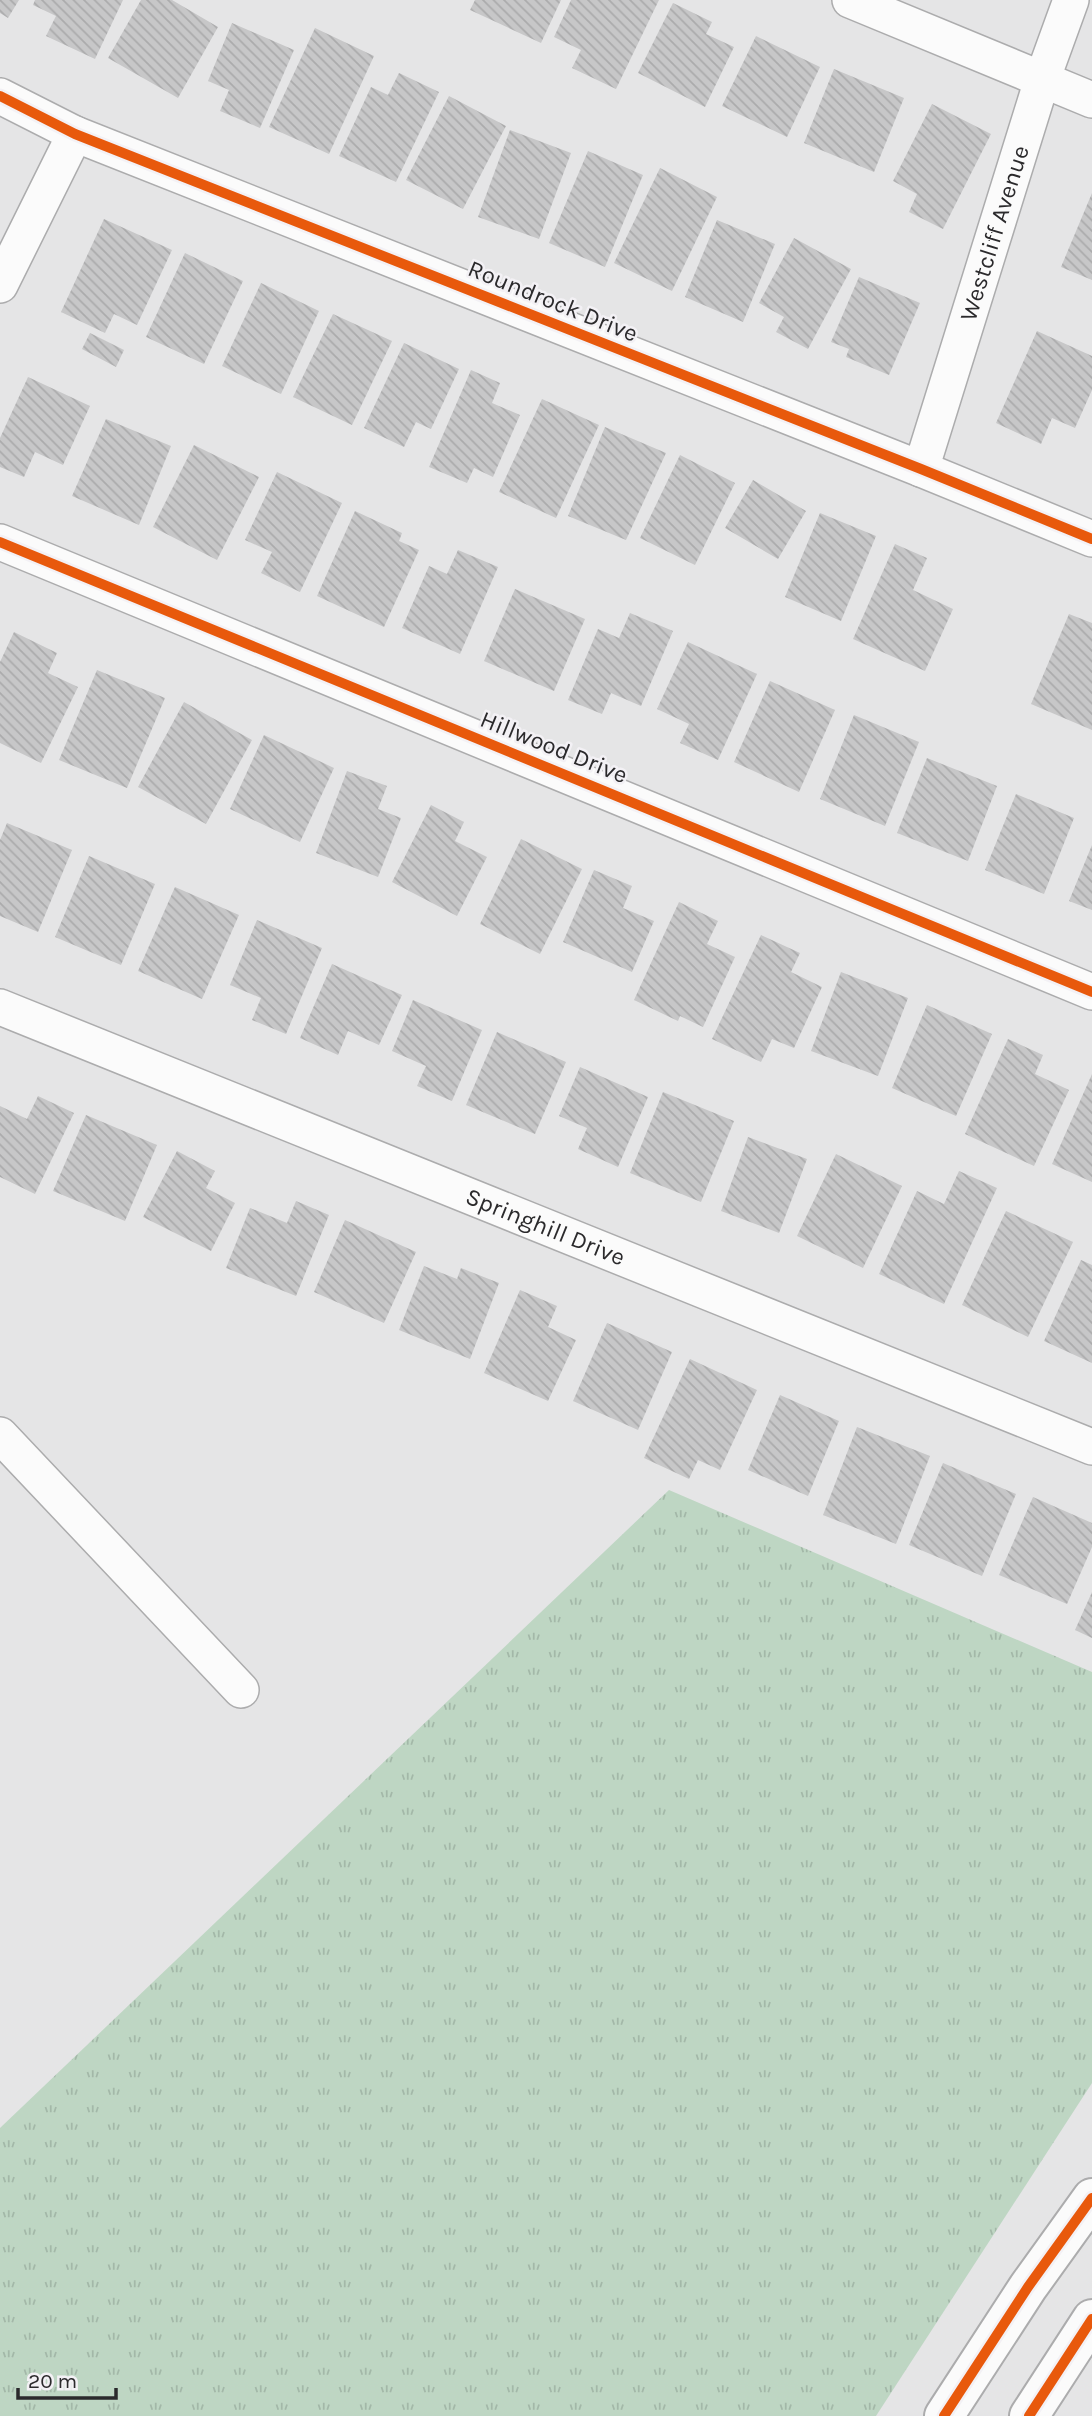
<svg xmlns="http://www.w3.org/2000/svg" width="1092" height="2416" viewBox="0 0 1092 2416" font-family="Karla,sans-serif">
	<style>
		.grass { fill: url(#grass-tufts) }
		.building { fill: url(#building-back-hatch) }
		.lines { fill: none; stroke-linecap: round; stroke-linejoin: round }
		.minor-casing { stroke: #acacad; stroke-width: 38 }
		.secondary-casing { stroke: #acacad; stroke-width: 42 }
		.minor { stroke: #fbfbfb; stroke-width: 35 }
		.secondary { stroke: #fbfbfb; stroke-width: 38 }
		.cycleway-casing { stroke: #f3f1f5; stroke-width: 15 }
		.cycleway { stroke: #e8590c; stroke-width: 10 }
		.labels { text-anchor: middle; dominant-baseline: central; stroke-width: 5; stroke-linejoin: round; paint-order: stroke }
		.street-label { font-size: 24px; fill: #2b2a2c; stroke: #f3f1f5 }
	</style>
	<defs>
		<pattern id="grass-tufts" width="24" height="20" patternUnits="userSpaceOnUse" patternTransform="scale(1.75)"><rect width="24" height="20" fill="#bed6c3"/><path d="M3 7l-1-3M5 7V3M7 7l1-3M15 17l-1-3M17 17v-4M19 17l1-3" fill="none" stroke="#a3b8a8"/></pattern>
		<pattern id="building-back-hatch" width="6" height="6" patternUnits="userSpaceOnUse" patternTransform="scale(1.75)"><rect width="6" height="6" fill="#c7c7c8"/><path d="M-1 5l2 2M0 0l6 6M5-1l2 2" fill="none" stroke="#ababac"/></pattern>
	</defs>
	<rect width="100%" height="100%" fill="#e5e5e6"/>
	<path class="grass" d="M 669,1490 L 1092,1672 L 1092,2083 L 876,2416 L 0,2416 L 0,2128 Z"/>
	<path class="building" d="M 0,0 L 19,0 L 8,18 L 0,13 Z
		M 35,0 L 123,0 L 95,59 L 46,36 L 56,16 L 33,5 Z
		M 141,0 L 172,0 L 218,27 L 178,98 L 108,58 Z
		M 475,0 L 561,0 L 541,43 L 470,10 Z
		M 571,0 L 659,0 L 616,89 L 572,68 L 581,50 L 554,37 Z
		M 673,3 L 712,22 L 706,34 L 734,47 L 705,107 L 638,73 Z
		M 232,23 L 294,50 L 260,128 L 220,111 L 229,90 L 208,81 Z
		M 315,28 L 374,56 L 329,154 L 269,127 Z
		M 756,36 L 820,67 L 787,137 L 722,106 Z
		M 834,69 L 904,98 L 874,172 L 804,143 Z
		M 399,73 L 439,92 L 396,182 L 339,156 L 371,87 L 388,95 Z
		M 449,96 L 506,126 L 463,209 L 406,180 Z
		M 932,104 L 991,134 L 943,229 L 909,212 L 917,194 L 893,181 Z
		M 510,130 L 571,153 L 539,239 L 478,217 Z
		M 588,151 L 643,175 L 605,267 L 549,243 Z
		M 660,168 L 717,197 L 672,291 L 614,263 Z
		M 1092,193 L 1092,280 L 1061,267 Z
		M 104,219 L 172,250 L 137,325 L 114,314 L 105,333 L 61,312 Z
		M 717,220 L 775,244 L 743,322 L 685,297 Z
		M 794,238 L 851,269 L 808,349 L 776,332 L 784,317 L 759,303 Z
		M 185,253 L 243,281 L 204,364 L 146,337 Z
		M 859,277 L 920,303 L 889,375 L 846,357 L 849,349 L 831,342 Z
		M 261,283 L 319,311 L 281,394 L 222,366 Z
		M 333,314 L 392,341 L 352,425 L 293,397 Z
		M 1037,331 L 1092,356 L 1092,390 L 1075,428 L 1052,418 L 1041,444 L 996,423 Z
		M 90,333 L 124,350 L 116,367 L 82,349 Z
		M 404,343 L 459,369 L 431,429 L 416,422 L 404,447 L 364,428 Z
		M 471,370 L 500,383 L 492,403 L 520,415 L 493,477 L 474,468 L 467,483 L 429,467 Z
		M 28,377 L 90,406 L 63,465 L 35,452 L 24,477 L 0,467 L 0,438 Z
		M 542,399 L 599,425 L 556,518 L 499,492 Z
		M 106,419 L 171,446 L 139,525 L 72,496 Z
		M 605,427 L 666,453 L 626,540 L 568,516 Z
		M 194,445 L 259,477 L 217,560 L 153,527 Z
		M 680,455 L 735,483 L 695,565 L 640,538 Z
		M 277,472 L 342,503 L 300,592 L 261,573 L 272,552 L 245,540 Z
		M 753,480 L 806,511 L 778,559 L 725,528 Z
		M 355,511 L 402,533 L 399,541 L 419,550 L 384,627 L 317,596 Z
		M 820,513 L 876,536 L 841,621 L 785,597 Z
		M 895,544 L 927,558 L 913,590 L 953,609 L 925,671 L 853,639 Z
		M 458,550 L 498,567 L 460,654 L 402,628 L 429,566 L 447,574 Z
		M 515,589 L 585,619 L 554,691 L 484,661 Z
		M 630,613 L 673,631 L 641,706 L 611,693 L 602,714 L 568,700 L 598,629 L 619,638 Z
		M 1069,614 L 1092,623 L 1092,730 L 1031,704 Z
		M 14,632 L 57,653 L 48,673 L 78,687 L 41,763 L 0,743 L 0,662 Z
		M 688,642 L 757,674 L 718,760 L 680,743 L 689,724 L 657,709 Z
		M 97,670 L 165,698 L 127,788 L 59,760 Z
		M 770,681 L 835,710 L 799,792 L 734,762 Z
		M 184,702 L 252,740 L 206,824 L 138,787 Z
		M 854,715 L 919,742 L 885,826 L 820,799 Z
		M 264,735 L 334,768 L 300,842 L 230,809 Z
		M 927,758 L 997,786 L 968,861 L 897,833 Z
		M 347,771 L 387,786 L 378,809 L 401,818 L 378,877 L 316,853 Z
		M 1016,794 L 1074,818 L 1044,894 L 985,870 Z
		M 431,805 L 464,822 L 455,841 L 487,857 L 457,916 L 392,882 Z
		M 7,823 L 72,850 L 38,932 L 0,916 L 0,840 Z
		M 521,839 L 582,869 L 540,954 L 480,924 Z
		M 1092,845 L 1092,910 L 1069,901 Z
		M 89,856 L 155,884 L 121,965 L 55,937 Z
		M 594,870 L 632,886 L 623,908 L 654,921 L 632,972 L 563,942 Z
		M 175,887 L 239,915 L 202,999 L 138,971 Z
		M 679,902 L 718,921 L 707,944 L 735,957 L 703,1027 L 680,1016 L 678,1021 L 634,1000 Z
		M 257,920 L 322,948 L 286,1034 L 252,1020 L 261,998 L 230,985 Z
		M 761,935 L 800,953 L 791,972 L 822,987 L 794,1048 L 772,1039 L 761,1062 L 712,1039 Z
		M 332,964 L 402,995 L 379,1045 L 348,1031 L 338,1055 L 300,1038 Z
		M 841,972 L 908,998 L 878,1076 L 811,1051 Z
		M 413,1000 L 482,1030 L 452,1101 L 417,1086 L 426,1066 L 392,1051 Z
		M 927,1005 L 992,1034 L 956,1116 L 892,1088 Z
		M 497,1032 L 566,1062 L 535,1134 L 466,1105 Z
		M 1008,1039 L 1043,1055 L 1035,1074 L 1069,1090 L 1034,1166 L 965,1134 Z
		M 580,1067 L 648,1097 L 618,1167 L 578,1149 L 587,1128 L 559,1116 Z
		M 1092,1074 L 1092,1182 L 1052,1164 Z
		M 663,1092 L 734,1121 L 701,1202 L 630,1173 Z
		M 38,1096 L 74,1113 L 35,1194 L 0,1177 L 0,1106 L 27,1119 Z
		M 86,1115 L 157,1145 L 125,1221 L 53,1191 Z
		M 748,1137 L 807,1159 L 779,1233 L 721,1211 Z
		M 177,1151 L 215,1171 L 206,1188 L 235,1203 L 211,1251 L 143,1217 Z
		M 836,1154 L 902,1186 L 863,1268 L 797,1236 Z
		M 959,1171 L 997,1188 L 944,1304 L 879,1274 L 917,1191 L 944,1204 Z
		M 296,1201 L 329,1215 L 296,1296 L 226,1268 L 250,1208 L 287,1223 Z
		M 1006,1211 L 1073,1242 L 1028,1337 L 962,1305 Z
		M 345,1220 L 416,1252 L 384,1323 L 314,1292 Z
		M 1081,1260 L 1092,1265 L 1092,1363 L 1044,1341 Z
		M 424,1266 L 457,1279 L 461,1268 L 499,1283 L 470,1359 L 399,1330 Z
		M 520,1290 L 557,1306 L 548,1327 L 576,1340 L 548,1401 L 484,1373 Z
		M 607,1323 L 672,1352 L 638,1430 L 573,1401 Z
		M 690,1359 L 757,1390 L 720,1470 L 698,1460 L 689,1479 L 644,1458 Z
		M 780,1395 L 839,1421 L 808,1496 L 748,1470 Z
		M 857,1427 L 930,1456 L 896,1544 L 823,1515 Z
		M 943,1463 L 1016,1494 L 982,1576 L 909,1545 Z
		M 1033,1497 L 1092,1523 L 1092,1547 L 1067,1604 L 999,1575 Z
		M 1092,1592 L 1092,1638 L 1075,1630 Z"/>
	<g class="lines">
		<g class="minor-casing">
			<g id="minor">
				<path d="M 850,0 L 1092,100"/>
				<path d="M 0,96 L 75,134 L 921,469 L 1092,539"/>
				<path d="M 0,285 L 75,134"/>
				<path id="s1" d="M 921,469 L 1042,80 L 1071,0"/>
				<path d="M 0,542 L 1092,992"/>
				<path id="s2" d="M 0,1007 L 1092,1447"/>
				<path d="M 0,1435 L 241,1690"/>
			</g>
		</g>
		<g class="secondary-casing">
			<path id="secondary" d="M 944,2416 L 1028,2287 L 1092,2198
				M 1029,2416 L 1092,2319"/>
		</g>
		<use href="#minor" class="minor"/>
		<use href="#secondary" class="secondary"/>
		<g class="cycleway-casing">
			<path id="cycleway" d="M 0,96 L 75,134 L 921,469 L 1092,539
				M 0,542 L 1092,992
				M 944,2416 L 1028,2287 L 1092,2198
				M 1029,2416 L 1092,2319"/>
		</g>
		<use href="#cycleway" class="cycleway"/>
	</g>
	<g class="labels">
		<g class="street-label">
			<text stroke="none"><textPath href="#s1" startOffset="247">Westcliff Avenue</textPath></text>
			<text transform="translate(553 301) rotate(22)">Roundrock Drive</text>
			<text transform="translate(554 747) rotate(22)">Hillwood Drive</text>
			<text stroke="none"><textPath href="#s2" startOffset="588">Springhill Drive</textPath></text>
		</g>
	</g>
	<path d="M18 2388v10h98v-10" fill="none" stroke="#2b2a2c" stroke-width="3.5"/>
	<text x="28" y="2388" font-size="21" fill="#2b2a2c" stroke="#f3f1f5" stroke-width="5" paint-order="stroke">20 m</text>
</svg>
